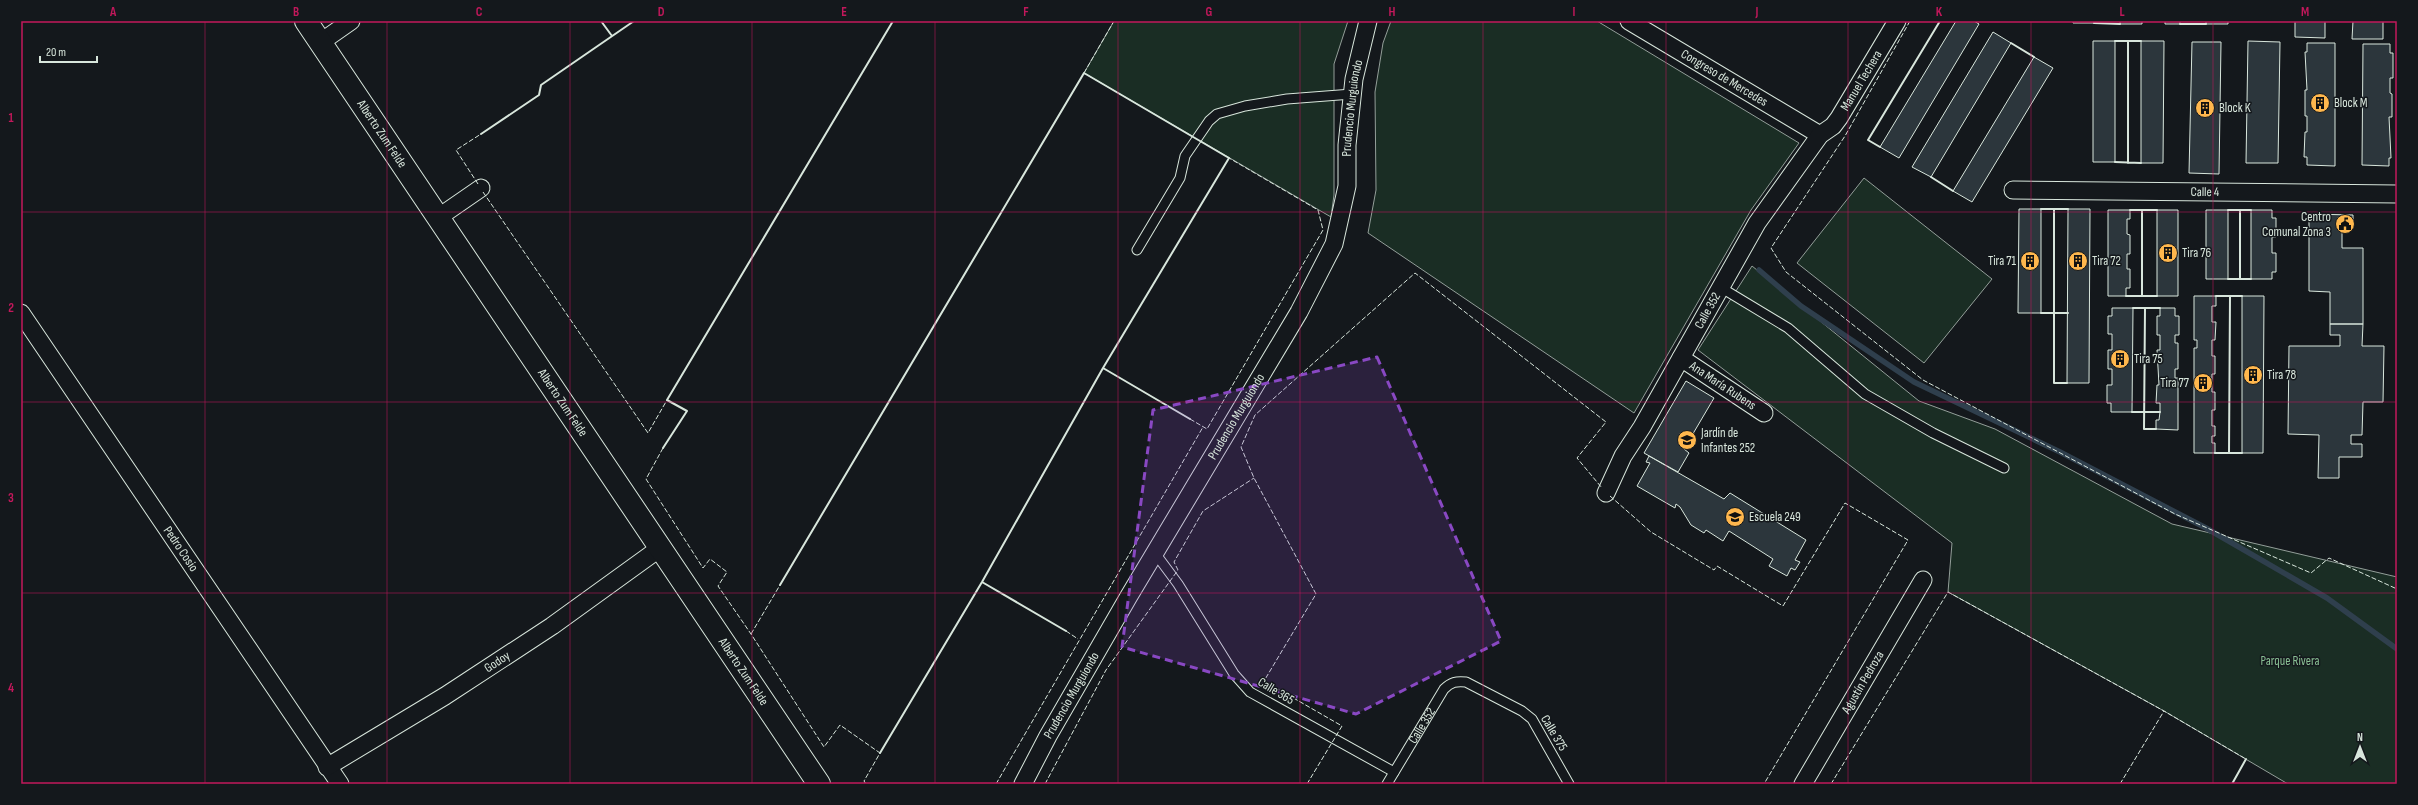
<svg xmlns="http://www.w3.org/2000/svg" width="2418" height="805" viewBox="0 0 2418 805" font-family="'Sofia Sans Condensed',sans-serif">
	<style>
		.green { fill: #1a2d24; stroke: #939e99 }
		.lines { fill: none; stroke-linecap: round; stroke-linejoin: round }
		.stream { stroke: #2f3f4d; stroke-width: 5.5 }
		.building { fill: #2c363c; stroke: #d8e6dc }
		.lane-casing { stroke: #d8e6dc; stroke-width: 11 }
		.street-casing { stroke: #d8e6dc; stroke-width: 19 }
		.secondary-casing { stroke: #d8e6dc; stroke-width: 24 }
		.lane { stroke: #14181c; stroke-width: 9 }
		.street { stroke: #14181c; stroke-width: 17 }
		.secondary { stroke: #14181c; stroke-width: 22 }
		.fence { stroke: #d8e6dc; stroke-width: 1; stroke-dasharray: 5 2; stroke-linecap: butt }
		.wall { stroke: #d8e6dc; stroke-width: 2 }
		.marked { fill: #8948c3; fill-opacity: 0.2; stroke: #8948c3; stroke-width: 3; stroke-dasharray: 8 5; stroke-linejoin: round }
		.grid { fill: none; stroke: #c2185b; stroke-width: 1; stroke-opacity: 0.55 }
		.labels { text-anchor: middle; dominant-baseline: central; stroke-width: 3; stroke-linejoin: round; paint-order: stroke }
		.street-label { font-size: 13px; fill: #d8e6dc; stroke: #14181c }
		.poi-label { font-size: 13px; fill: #d8e6dc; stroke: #14181c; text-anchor: start }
		.park-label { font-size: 13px; fill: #8ac095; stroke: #14181c }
		.neatline { fill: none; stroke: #c2185b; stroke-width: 1.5 }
		.grid-label { font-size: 13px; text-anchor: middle; font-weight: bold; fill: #c2185b }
	</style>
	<rect width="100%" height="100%" fill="#14181c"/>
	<path class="green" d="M 1114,21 L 1348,21 L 1334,64 L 1334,195 L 1331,217 L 1084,73 Z
		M 1391,21 L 1597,21 L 1799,143 L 1751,210 L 1634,413 L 1368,233 L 1376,190 L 1375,92 L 1383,43 Z
		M 1864,178 L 1992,279 L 1924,363 L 1797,263 Z
		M 1752,266 L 1919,401 L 1995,429 L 2172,524 L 2397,577 L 2397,784 L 2288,784 L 2164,711 L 1948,592 L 1952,543 L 1698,350 Z"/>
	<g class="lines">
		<path class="stream" d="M 1759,270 L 1801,306 L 1914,382 L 2060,452 L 2206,528 L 2327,598 L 2397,649"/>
	</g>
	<path class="building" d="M 1956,21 L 1974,21 L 1979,24 L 1899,158 L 1880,147 Z
		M 2073,21 L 2094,21 L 2094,23 L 2073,23 Z
		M 2120,21 L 2142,21 L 2142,24 L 2120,24 Z
		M 2165,21 L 2180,21 L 2180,24 L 2165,24 Z
		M 2206,21 L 2228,21 L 2228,24 L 2206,24 Z
		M 2295,21 L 2325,21 L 2325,38 L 2295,37 Z
		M 2353,21 L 2383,21 L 2383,39 L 2352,39 Z
		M 1993,32 L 2011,43 L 1931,177 L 1912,167 Z
		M 2093,41 L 2115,41 L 2115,162 L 2093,162 Z
		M 2141,41 L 2164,41 L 2163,163 L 2141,163 Z
		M 2248,41 L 2280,42 L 2278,163 L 2246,163 Z
		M 2192,42 L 2221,42 L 2219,174 L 2189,173 Z
		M 2307,43 L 2335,43 L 2335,166 L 2307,165 L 2307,157 L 2304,157 L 2305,132 L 2307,132 L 2307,116 L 2305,116 L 2305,90 L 2307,90 L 2305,52 L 2307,52 Z
		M 2363,44 L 2390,44 L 2390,53 L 2393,53 L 2393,78 L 2390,78 L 2390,93 L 2392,94 L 2392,117 L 2389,117 L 2391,158 L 2389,158 L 2389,166 L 2362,165 Z
		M 2034,57 L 2053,68 L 1972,202 L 1953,191 Z
		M 2019,209 L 2041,209 L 2041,313 L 2018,313 Z
		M 2068,209 L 2090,209 L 2089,383 L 2067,383 Z
		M 2108,210 L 2130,210 L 2130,219 L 2127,219 L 2127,234 L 2130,235 L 2130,254 L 2127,254 L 2127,269 L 2130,269 L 2130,288 L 2126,288 L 2126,296 L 2108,296 Z
		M 2157,210 L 2178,210 L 2178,296 L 2157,296 Z
		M 2206,210 L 2228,210 L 2228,279 L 2206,279 Z
		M 2251,210 L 2272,210 L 2272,218 L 2276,218 L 2276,237 L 2272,237 L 2272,253 L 2276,253 L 2276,272 L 2272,272 L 2272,279 L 2251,279 Z
		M 2309,214 L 2353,215 L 2353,226 L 2342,226 L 2342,248 L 2363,248 L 2363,324 L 2330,324 L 2330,292 L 2309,291 Z
		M 2194,296 L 2216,296 L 2216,306 L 2212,306 L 2212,322 L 2216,322 L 2215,340 L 2212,340 L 2212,356 L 2215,356 L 2215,374 L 2212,374 L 2212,392 L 2215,392 L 2215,410 L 2212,410 L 2212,426 L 2215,426 L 2215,436 L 2212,436 L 2212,443 L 2215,443 L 2215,453 L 2194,453 L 2194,348 L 2197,348 L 2197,340 L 2194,340 Z
		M 2242,296 L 2264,296 L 2263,453 L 2242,453 Z
		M 2112,308 L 2133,308 L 2132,412 L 2111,412 L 2111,403 L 2107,403 L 2107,385 L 2112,385 L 2112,369 L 2108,369 L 2108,350 L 2112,350 L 2112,334 L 2108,334 L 2108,316 L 2112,316 Z
		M 2160,308 L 2175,308 L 2175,316 L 2179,316 L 2179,335 L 2175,335 L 2175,343 L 2178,343 L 2178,369 L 2175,369 L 2175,378 L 2178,378 L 2178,430 L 2156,429 L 2156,420 L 2159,420 L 2160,412 L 2160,403 L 2156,403 L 2157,385 L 2159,385 L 2157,350 L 2160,350 L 2160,335 L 2157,335 L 2157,316 L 2160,316 Z
		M 2330,324 L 2363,324 L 2362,346 L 2384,346 L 2383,402 L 2363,402 L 2362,435 L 2351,435 L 2351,444 L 2362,444 L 2362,457 L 2339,457 L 2339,478 L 2318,478 L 2319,435 L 2288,434 L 2289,346 L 2340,346 L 2340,335 L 2330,335 Z
		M 1686,381 L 1714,398 L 1684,449 L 1689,453 L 1678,472 L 1644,453 Z
		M 1649,456 L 1724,499 L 1730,493 L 1806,540 L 1795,560 L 1800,562 L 1795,570 L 1791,568 L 1787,576 L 1769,566 L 1773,559 L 1729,531 L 1723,541 L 1706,530 L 1704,533 L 1691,525 L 1680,507 L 1676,504 L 1675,508 L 1637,486 L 1650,463 L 1646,462 Z"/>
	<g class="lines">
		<g class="lane-casing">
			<g id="lane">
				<path d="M 1137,250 L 1180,178 L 1185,156 L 1209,121 L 1217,114 L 1245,106 L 1287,99 L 1352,94"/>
				<path d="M 1720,287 L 1788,328 L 1865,394 L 1933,433 L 2004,468"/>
				<path d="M 1155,553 L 1178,584 L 1234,674 L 1250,692 L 1394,772"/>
				<path id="s1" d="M 1387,784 L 1444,689 C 1451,682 1456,681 1466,682 L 1522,711 L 1532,719 L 1569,784"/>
			</g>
		</g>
		<g class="street-casing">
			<g id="street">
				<path id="s2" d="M 1629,21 L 1820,135"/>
				<path d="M 321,42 L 351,21"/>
				<path id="s3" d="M 2013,190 L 2397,194"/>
				<path d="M 439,217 L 481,188"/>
				<path id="s4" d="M 21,313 L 340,784"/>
				<path id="s5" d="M 1681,358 L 1764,413"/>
				<path id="s6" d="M 1606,493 L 1623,456 L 1642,427 L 1757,223 L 1820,135 L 1833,126 L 1839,118 L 1897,21"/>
				<path id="s7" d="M 327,767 L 445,696 L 552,626 L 660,548"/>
				<path id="s8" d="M 1023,784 L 1048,736 L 1129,596 L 1299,312 L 1334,244 L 1347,186 L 1347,145 L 1354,79 L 1368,21"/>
				<path id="s9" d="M 1803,784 L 1923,580"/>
			</g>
		</g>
		<g class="secondary-casing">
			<g id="secondary">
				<path id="s10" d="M 306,21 L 819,784"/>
			</g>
		</g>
		<use href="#lane" class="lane"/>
		<use href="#street" class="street"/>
		<use href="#secondary" class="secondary"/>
		<path class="fence" d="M 1910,21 L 1845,136 L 1771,248 L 1786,272 L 1923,380 L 2175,514 L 2311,573 L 2329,558 L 2397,589
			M 1084,73 L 1114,21
			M 478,184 L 456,150 L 481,134
			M 483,192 L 648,433 L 667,400
			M 1190,419 L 1207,429 L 1323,230 L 1318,210 L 1229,158
			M 663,448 L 646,479 L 703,568 L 710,559 L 727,572 L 718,586 L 751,634 L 824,747 L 840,725 L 880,753 L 864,781 L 866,784
			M 1610,496 L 1651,532 L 1714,570 L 1717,566 L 1783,606 L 1845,503 L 1908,540 L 1764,784
			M 1066,631 L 1078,639
			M 751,634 L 780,585
			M 996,784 L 1203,427
			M 1045,784 L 1106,670 L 1178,570 L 1174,562 L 1203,511 L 1254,478
			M 1307,784 L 1342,726 L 1264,681 L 1316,594 L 1254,478 L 1241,447 L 1255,415 L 1415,273 L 1606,422 L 1577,458 L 1602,488
			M 1831,784 L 1948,592 L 2164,711 L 2246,759
			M 2120,784 L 2164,711"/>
		<path class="wall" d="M 601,21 L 612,36
			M 2094,23 L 2120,24
			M 2180,24 L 2206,24
			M 2115,41 L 2141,41
			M 2011,43 L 2034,57
			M 481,134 L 539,95 L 541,85 L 634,21
			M 1880,147 L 1868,140 L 1940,21
			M 2115,162 L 2141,163
			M 2128,163 L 2128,41
			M 1931,177 L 1953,191
			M 2041,209 L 2068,209
			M 2054,209 L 2054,383 L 2067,383
			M 2130,210 L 2157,210
			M 2142,210 L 2142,296
			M 2228,210 L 2251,210
			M 2228,279 L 2251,279
			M 2240,279 L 2240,210
			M 2126,296 L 2157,296
			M 2216,296 L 2242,296
			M 2133,308 L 2160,308
			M 2145,308 L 2144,429 L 2156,429
			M 2041,313 L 2068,313
			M 1103,368 L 1190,419
			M 2132,412 L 2160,412
			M 663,448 L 687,411 L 667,400 L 893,21
			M 2215,453 L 2242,453
			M 2229,453 L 2230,296
			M 982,582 L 1066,631
			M 780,585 L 1084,73 L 1229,158 L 1103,368 L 982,582 L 880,753
			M 2232,784 L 2246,759"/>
	</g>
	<path class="marked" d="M 1377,357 L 1501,641 L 1356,714 L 1122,647 L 1153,410 Z"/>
	<path class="grid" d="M 205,21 L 205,784M 387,21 L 387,784M 570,21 L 570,784M 752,21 L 752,784M 935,21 L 935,784M 1118,21 L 1118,784M 1300,21 L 1300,784M 1483,21 L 1483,784M 1666,21 L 1666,784M 1848,21 L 1848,784M 2031,21 L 2031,784M 2213,21 L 2213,784M 21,212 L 2397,212M 21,402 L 2397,402M 21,593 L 2397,593"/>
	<defs>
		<g id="building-disc" transform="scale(1)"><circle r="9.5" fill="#ffb74d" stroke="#14181c"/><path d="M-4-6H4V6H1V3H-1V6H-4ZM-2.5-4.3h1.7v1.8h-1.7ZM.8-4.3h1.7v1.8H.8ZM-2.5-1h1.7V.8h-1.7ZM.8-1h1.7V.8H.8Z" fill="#111"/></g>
		<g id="civic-disc" transform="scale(1)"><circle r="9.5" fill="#ffb74d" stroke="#14181c"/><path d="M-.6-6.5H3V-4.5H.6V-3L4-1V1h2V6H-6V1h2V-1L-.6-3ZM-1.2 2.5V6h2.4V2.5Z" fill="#111"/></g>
		<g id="school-disc" transform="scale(1)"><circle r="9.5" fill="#ffb74d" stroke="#14181c"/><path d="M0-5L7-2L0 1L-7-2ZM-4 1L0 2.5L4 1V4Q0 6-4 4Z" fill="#111"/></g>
	</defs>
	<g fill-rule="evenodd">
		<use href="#building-disc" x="2320" y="103"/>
		<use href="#building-disc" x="2205" y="108"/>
		<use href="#civic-disc" x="2345" y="224"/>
		<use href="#building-disc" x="2168" y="253"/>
		<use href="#building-disc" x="2030" y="261"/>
		<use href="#building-disc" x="2078" y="261"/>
		<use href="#building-disc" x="2120" y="359"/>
		<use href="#building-disc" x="2253" y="375"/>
		<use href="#building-disc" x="2203" y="383"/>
		<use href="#school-disc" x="1687" y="440"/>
		<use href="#school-disc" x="1735" y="517"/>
	</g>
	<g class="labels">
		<g class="street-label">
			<text stroke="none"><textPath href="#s2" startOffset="111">Congreso de Mercedes</textPath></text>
			<text stroke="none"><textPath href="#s6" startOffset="487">Manuel Techera</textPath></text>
			<text stroke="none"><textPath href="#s8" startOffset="761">Prudencio Murguiondo</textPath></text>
			<text stroke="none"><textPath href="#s10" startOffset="136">Alberto Zum Felde</textPath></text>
			<text stroke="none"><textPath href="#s3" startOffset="192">Calle 4</textPath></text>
			<text stroke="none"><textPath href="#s6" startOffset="209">Calle 352</textPath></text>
			<text stroke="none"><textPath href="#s5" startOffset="50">Ana María Rubens</textPath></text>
			<text stroke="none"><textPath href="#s10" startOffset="460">Alberto Zum Felde</textPath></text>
			<text stroke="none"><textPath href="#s8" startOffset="425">Prudencio Murguiondo</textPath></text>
			<text stroke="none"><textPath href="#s4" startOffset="285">Pedro Cosio</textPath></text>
			<text stroke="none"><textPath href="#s7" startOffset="200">Godoy</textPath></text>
			<text stroke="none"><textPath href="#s10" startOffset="784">Alberto Zum Felde</textPath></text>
			<text stroke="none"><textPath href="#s9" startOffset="118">Agustín Pedroza</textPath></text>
			<text transform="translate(1276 691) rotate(31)">Calle 365</text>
			<text stroke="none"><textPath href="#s8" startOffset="101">Prudencio Murguiondo</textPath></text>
			<text stroke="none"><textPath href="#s1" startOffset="68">Calle 352</textPath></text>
			<text transform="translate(1554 733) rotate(59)">Calle 375</text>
		</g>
		<g class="poi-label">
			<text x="2334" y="103">Block M</text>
			<text x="2219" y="108">Block K</text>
			<text x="2331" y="217" text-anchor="end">Centro<tspan x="2331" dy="15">Comunal Zona 3</tspan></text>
			<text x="2182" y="253">Tira 76</text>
			<text x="2016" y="261" text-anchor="end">Tira 71</text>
			<text x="2092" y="261">Tira 72</text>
			<text x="2134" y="359">Tira 75</text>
			<text x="2267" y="375">Tira 78</text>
			<text x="2189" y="383" text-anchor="end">Tira 77</text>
			<text x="1701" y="433">Jardín de<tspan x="1701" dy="15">Infantes 252</tspan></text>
			<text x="1749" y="517">Escuela 249</text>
		</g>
		<g class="park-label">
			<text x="2290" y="661">Parque Rivera</text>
		</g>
	</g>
	<rect width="2418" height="805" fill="none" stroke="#14181c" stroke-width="44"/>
	<g transform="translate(2360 747)" stroke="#14181c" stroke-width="3" paint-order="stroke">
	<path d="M0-3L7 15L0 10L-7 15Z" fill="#d8e6dc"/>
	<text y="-6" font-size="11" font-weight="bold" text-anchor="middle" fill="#d8e6dc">N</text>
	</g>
	<path d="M40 56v6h57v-6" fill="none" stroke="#d8e6dc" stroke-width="2"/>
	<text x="46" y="56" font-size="12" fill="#d8e6dc" stroke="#14181c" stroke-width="3" paint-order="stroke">20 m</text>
	<rect x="22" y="22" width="2374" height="761" class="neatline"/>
	<g class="grid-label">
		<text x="113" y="16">A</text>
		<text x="296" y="16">B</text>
		<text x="479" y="16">C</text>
		<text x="661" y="16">D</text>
		<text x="844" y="16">E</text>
		<text x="1026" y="16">F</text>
		<text x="1209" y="16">G</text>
		<text x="1392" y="16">H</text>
		<text x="1574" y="16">I</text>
		<text x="1757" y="16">J</text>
		<text x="1939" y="16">K</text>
		<text x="2122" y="16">L</text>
		<text x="2305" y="16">M</text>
		<text x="11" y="122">1</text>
		<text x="11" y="312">2</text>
		<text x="11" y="502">3</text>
		<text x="11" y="692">4</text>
	</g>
</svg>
